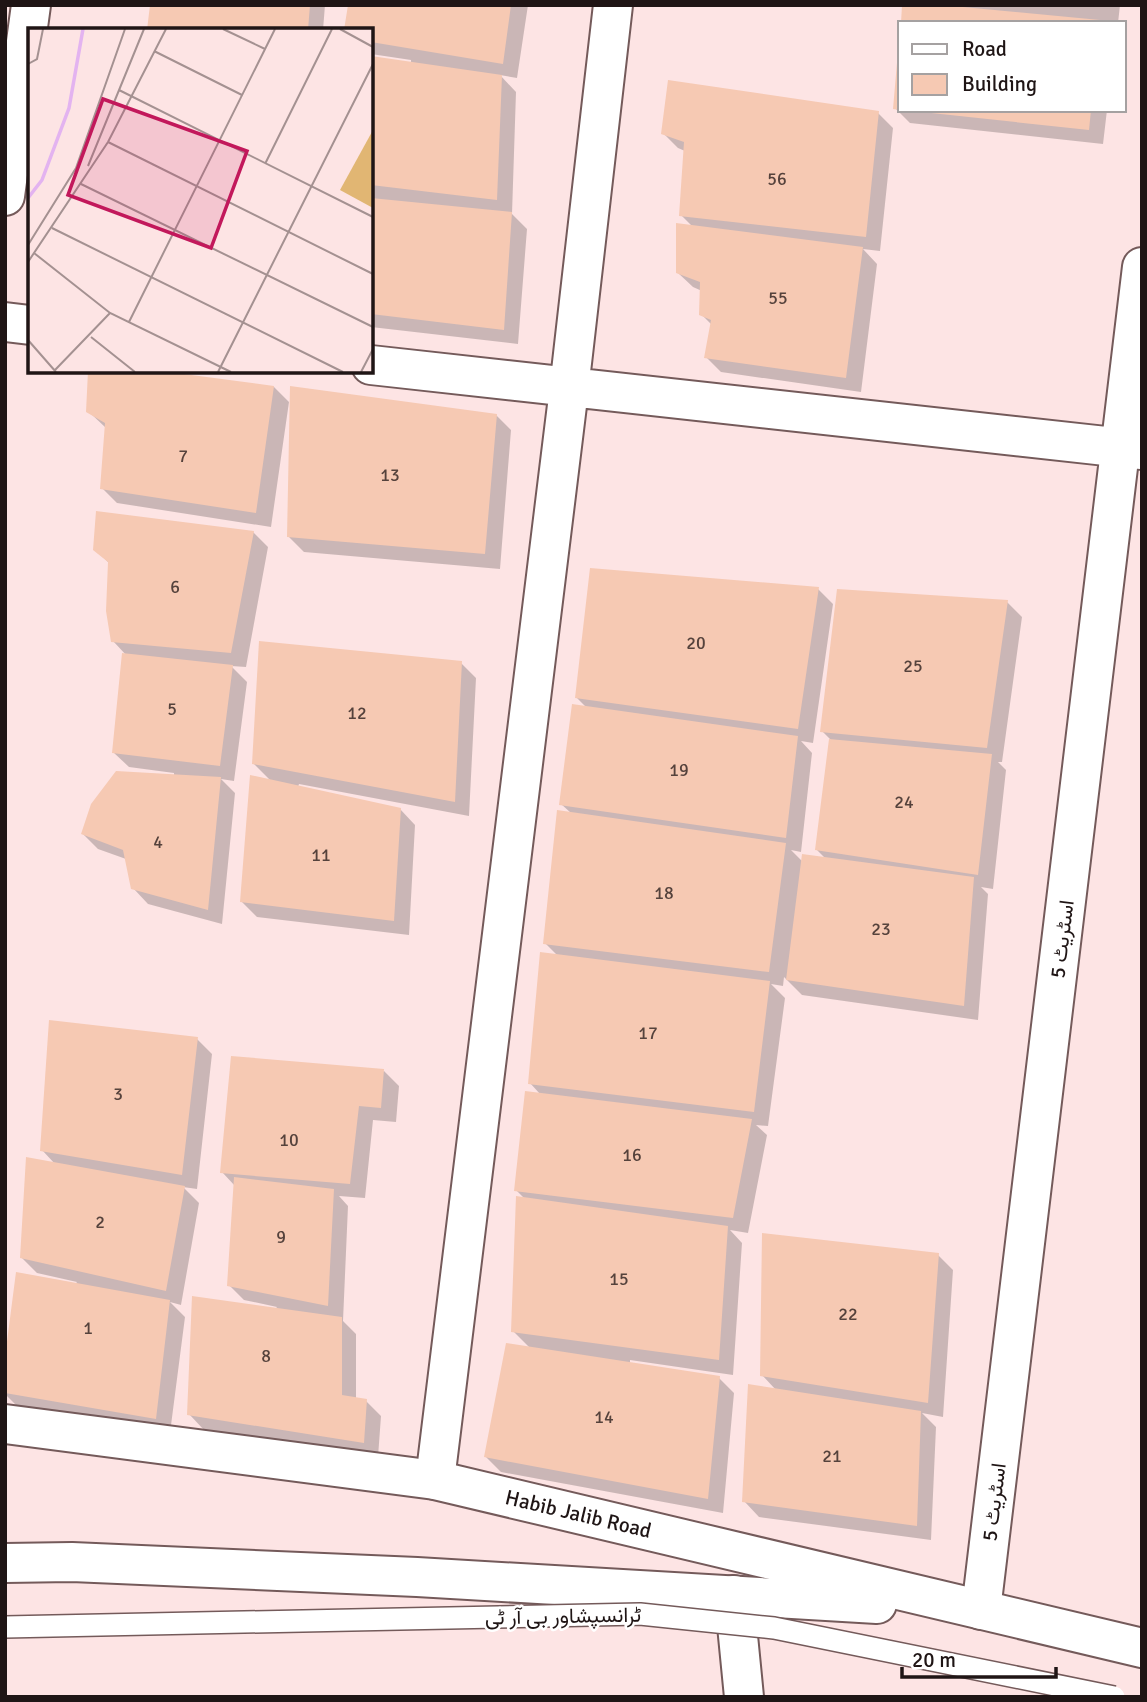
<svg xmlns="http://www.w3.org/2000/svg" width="1147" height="1702" viewBox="0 0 1147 1702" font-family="Signika,Vazirmatn,sans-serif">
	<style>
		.shadow { fill: #0003 }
		.building { fill: #f6c9b3 }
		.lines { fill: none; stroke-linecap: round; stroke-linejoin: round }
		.street-casing { stroke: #745a5a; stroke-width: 42 }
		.primary-casing { stroke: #745a5a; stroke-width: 42 }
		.street { stroke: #fff; stroke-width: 38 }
		.primary { stroke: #fff; stroke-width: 38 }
		.lane-bridge-casing { stroke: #745a5a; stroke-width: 24; stroke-linecap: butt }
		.lane-bridge { stroke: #fff; stroke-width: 21 }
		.labels { text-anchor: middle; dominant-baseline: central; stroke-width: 5; stroke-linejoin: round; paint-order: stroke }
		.number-label { font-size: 18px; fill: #55423c }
		.street-label { font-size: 21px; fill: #1f1515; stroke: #fff }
		.inset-river { fill: none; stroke: #e3b3f0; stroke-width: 3.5 }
		.inset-road { fill: none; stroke: #a49191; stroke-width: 2 }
		.view { fill: #c2185b; fill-opacity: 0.15; stroke: #c2185b; stroke-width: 3.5 }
		.inset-edge { fill: none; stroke: #1f1515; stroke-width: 3.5 }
	</style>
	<rect width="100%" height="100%" fill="#fde4e4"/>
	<path class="shadow" d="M 152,5 L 325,5 L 323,30 L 149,30 Z
		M 349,5 L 528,5 L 517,78 L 500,75 L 516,92 L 512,214 L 527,229 L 518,344 L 371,327 L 371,58 L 411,64 L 411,60 L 371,54 L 371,30 Z
		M 904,5 L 1120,5 L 1118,23 L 902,23 Z
		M 900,49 L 900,110 L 1107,110 L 1103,144 L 910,123 L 895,108 Z
		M 878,113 L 893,128 L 880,251 L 863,249 L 877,264 L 861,392 L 721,372 L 706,357 L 712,325 L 701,314 L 702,291 L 693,287 L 677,272 L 693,227 L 681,215 L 685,151 L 678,148 L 663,133 Z
		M 90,371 L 147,371 L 274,387 L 289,402 L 271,527 L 117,503 L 102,488 L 106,428 L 88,411 Z
		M 496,415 L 511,430 L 500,569 L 304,552 L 289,537 Z
		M 253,532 L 268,547 L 246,667 L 231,666 L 247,682 L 234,781 L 221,779 L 235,793 L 222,924 L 148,904 L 133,888 L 126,859 L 98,849 L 83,834 L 174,776 L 174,773 L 129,767 L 113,752 L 127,656 L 113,641 L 110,564 L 95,549 Z
		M 818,589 L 833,604 L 813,743 L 801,741 L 812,753 L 801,852 L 791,850 L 803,862 L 826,859 L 817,850 L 831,740 L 822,731 L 1007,602 L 1022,617 L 1002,762 L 998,762 L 1006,770 L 993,889 L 981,887 L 988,894 L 978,1020 L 802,995 L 784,977 L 783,986 L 771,984 L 785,998 L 768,1126 L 756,1125 L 767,1135 L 748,1233 L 730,1230 L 742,1243 L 733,1375 L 630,1360 L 630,1364 L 719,1378 L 734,1393 L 723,1513 L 501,1472 L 486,1457 L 530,1348 L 513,1331 L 525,1199 L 516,1190 L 540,1094 L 530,1083 L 558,956 L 545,943 L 571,813 L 561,804 L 587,708 L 577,698 Z
		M 461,663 L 476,678 L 469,816 L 299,784 L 298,787 L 400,809 L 415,825 L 409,935 L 257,917 L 242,902 L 272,782 L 253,763 Z
		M 197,1039 L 212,1054 L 197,1189 L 183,1187 L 199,1203 L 181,1305 L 170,1302 L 185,1317 L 170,1433 L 18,1407 L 5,1394 L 5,1370 L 77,1282 L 37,1273 L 22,1258 L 55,1164 L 42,1150 Z
		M 384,1071 L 399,1086 L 396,1122 L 373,1120 L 365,1198 L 339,1196 L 348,1206 L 343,1321 L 356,1334 L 356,1399 L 366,1401 L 381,1416 L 378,1457 L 204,1430 L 189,1414 L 277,1307 L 244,1300 L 229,1285 L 235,1186 L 222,1172 Z
		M 938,1255 L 953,1270 L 943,1417 L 922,1413 L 936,1427 L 931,1540 L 759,1517 L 744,1501 L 776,1390 L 762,1375 Z"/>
	<path class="building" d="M 150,5 L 310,5 L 308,30 L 147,30 Z
		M 348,5 L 511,5 L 503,64 L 371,42 L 371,30 L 344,30 Z
		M 902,5 L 942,5 L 1100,20 L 1099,23 L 901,23 Z
		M 898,51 L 900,51 L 900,110 L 893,109 Z
		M 371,56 L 502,75 L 497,200 L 371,185 Z
		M 668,80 L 879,111 L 866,237 L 679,216 L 684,142 L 661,134 Z
		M 922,110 L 1091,110 L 1089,130 L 922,112 Z
		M 371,198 L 512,212 L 504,330 L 371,314 Z
		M 676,223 L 863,247 L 846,378 L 704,358 L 711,320 L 699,315 L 700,282 L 676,273 Z
		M 88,371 L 161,371 L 274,386 L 256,513 L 100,489 L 105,423 L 86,412 Z
		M 290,386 L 497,414 L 485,554 L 287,537 Z
		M 96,511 L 254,531 L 231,653 L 111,642 L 106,611 L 108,562 L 93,550 Z
		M 590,568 L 819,587 L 798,729 L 575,698 Z
		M 837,589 L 1008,600 L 987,748 L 820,732 Z
		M 259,641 L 462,661 L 455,802 L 252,764 Z
		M 122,653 L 233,665 L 220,766 L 112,753 Z
		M 572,704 L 798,736 L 786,838 L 559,805 Z
		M 829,739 L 992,754 L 978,875 L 815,850 Z
		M 116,771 L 221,777 L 208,910 L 131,889 L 123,850 L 81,834 L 91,804 Z
		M 250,775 L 401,808 L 394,921 L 240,902 Z
		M 557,810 L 786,843 L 769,972 L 543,944 Z
		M 802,854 L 974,877 L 964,1006 L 786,980 Z
		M 540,952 L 770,981 L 754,1112 L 528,1084 Z
		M 49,1020 L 198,1037 L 182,1175 L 40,1151 Z
		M 231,1056 L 384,1069 L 381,1108 L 359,1106 L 350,1184 L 220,1173 Z
		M 525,1091 L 752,1119 L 733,1218 L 514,1191 Z
		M 26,1157 L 185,1186 L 166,1291 L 20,1258 Z
		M 234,1177 L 334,1189 L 328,1306 L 227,1286 Z
		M 516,1196 L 728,1226 L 719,1360 L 511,1332 Z
		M 762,1233 L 939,1253 L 928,1403 L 760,1376 Z
		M 16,1272 L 170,1300 L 156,1419 L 5,1393 L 5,1357 Z
		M 192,1296 L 342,1317 L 342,1395 L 367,1399 L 364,1443 L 187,1415 Z
		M 506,1343 L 720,1376 L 708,1499 L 484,1457 Z
		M 748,1384 L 921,1411 L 917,1526 L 742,1502 Z"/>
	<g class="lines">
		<g class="street-casing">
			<path id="street" d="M 5,196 L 31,5
				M 5,322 L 30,325
				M 371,365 L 1142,450
				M 435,1480 L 569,389 L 613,5
				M 981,1610 L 1142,267"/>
		</g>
		<g class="primary-casing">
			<g id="primary">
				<path id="s1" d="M 5,1424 L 435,1480 L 1142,1648"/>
				<path d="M 5,1563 L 72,1562 L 417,1577 L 877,1604"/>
				<path d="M 734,1595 L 744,1697"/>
			</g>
		</g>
		<use href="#street" class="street"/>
		<use href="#primary" class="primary"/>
		<g class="lane-bridge-casing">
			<path id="lane-bridge" d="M 5,1627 L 640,1614 L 774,1628 L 1114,1697"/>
		</g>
		<use href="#lane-bridge" class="lane-bridge"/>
	</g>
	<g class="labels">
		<g class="number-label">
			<text x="777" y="179">56</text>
			<text x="778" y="298">55</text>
			<text x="183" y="456">7</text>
			<text x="390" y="475">13</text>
			<text x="175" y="587">6</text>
			<text x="696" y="643">20</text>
			<text x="913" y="666">25</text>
			<text x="172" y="709">5</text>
			<text x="357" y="713">12</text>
			<text x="679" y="770">19</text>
			<text x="904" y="802">24</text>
			<text x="158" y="842">4</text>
			<text x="321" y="855">11</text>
			<text x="664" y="893">18</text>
			<text x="881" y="929">23</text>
			<text x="648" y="1033">17</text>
			<text x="118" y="1094">3</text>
			<text x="289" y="1140">10</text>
			<text x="632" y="1155">16</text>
			<text x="100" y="1222">2</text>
			<text x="281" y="1237">9</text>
			<text x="619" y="1279">15</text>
			<text x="848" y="1314">22</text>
			<text x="88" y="1328">1</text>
			<text x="266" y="1356">8</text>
			<text x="604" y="1417">14</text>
			<text x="832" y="1456">21</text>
		</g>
		<g class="street-label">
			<text transform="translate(1062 939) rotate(-83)">اسٹریٹ 5</text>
			<text transform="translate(994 1502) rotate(-83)">اسٹریٹ 5</text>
			<text stroke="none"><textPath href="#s1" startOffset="581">Habib Jalib Road</textPath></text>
			<text transform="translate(563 1616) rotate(-1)">ٹرانسپشاور بی آر ٹی</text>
		</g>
	</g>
	<g transform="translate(28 28)">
		<rect width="345" height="345" fill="#fde4e4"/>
		<path d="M 345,102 L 345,180 L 312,162 Z" fill="#e1b673"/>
		<path class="inset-river" d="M 0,170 L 14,152 L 41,80 L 55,1"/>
		<path class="inset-road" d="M 195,1 L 237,21M 312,1 L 345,19M 126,23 L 214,67M 0,36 L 9,31 L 15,1M 91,62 L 345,189M 80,114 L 345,246M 237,136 L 304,1M 60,138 L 116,1M 53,156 L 345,299M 24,200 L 315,344M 0,217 L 48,140 L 97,1M 6,225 L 82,285 L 203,344M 0,234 L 80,114 L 138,1M 101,294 L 247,1M 63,309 L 107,344M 0,312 L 28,344M 27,342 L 82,285M 190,344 L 345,36M 333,344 L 345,321"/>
		<path class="view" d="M 75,71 L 219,123 L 183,220 L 40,167 Z"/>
		<rect width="345" height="345" class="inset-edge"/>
	</g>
	<rect width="1147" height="1702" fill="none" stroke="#1f1515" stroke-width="14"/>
	<rect x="898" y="21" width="228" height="91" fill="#ffffff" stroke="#a5a1a1" stroke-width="2"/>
	<rect x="912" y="44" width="35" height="10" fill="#ffffff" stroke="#a5a1a1" stroke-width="2"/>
	<text x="962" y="56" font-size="21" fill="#1f1515">Road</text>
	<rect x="912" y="74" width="35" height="21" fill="#f6c9b3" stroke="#a5a1a1" stroke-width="2"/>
	<text x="962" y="91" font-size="21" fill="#1f1515">Building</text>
	<path d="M902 1667v10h154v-10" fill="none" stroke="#1f1515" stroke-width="3.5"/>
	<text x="912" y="1667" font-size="21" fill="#1f1515" stroke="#ffffff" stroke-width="5" paint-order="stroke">20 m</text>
</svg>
